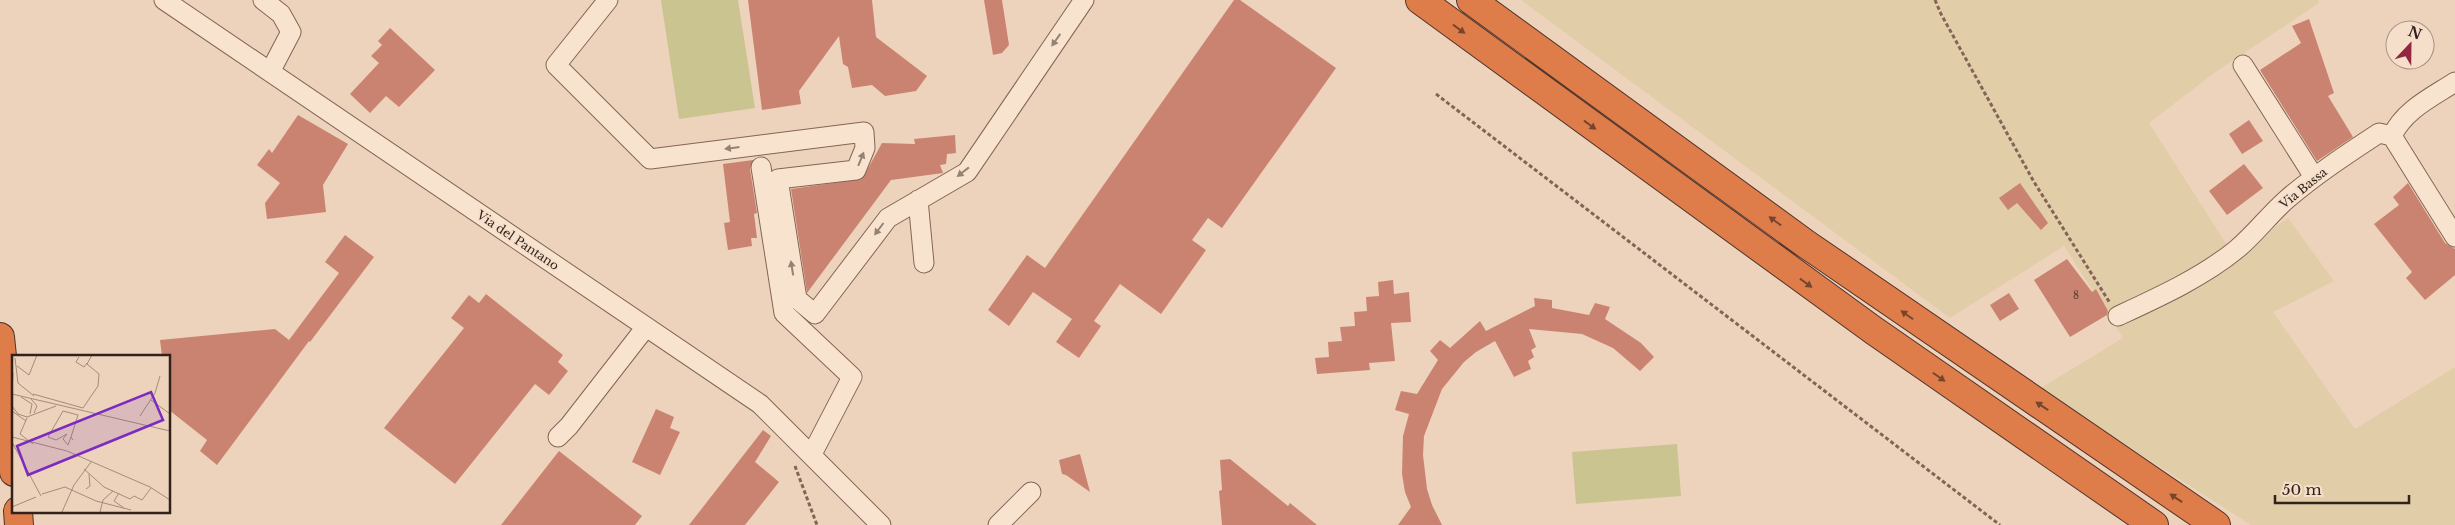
<svg xmlns="http://www.w3.org/2000/svg" width="2455" height="525" viewBox="0 0 2455 525" font-family="'Libre Baskerville',serif">
	<style>
		.farmland { fill: #e2cda9 }
		.green { fill: #cac490 }
		.building { fill: #cb8371 }
		.lines { fill: none; stroke-linecap: round; stroke-linejoin: round }
		.minor-casing { stroke: #846456; stroke-width: 21 }
		.highway-casing { stroke: #51342b; stroke-width: 30 }
		.path { stroke: #846456; stroke-width: 3; stroke-dasharray: 4 2.5; stroke-linecap: butt }
		.minor { stroke: #f8e3ce; stroke-width: 19 }
		.highway { stroke: #de7c4a; stroke-width: 28 }
		.oneway { fill: #77452e }
		.oneway2 { fill: #968274 }
		.labels { text-anchor: middle; dominant-baseline: central; stroke-width: 4; stroke-linejoin: round; paint-order: stroke }
		.number-label { font-size: 10px; fill: #593a30 }
		.street-label { font-size: 12px; fill: #33211b; stroke: #f5dfcb }
		.inset-road { fill: none; stroke: #a38c7c; stroke-width: 1 }
		.view { fill: #7b2cbf; fill-opacity: 0.15; stroke: #7b2cbf; stroke-width: 2.5 }
		.inset-edge { fill: none; stroke: #33211b; stroke-width: 2.5 }
	</style>
	<rect width="100%" height="100%" fill="#edd3bc"/>
	<path class="farmland" d="M 1521,0 L 2318,0 L 2319,3 L 2214,73 L 2149,123 L 2234,256 L 2288,218 L 2334,281 L 2273,312 L 2355,429 L 2455,367 L 2455,525 L 2251,525 L 2039,389 L 2123,338 L 2064,246 L 1950,318 Z"/>
	<path class="green" d="M 661,0 L 738,0 L 755,108 L 679,119 Z
		M 1677,444 L 1681,496 L 1576,504 L 1572,452 Z"/>
	<path class="building" d="M 748,0 L 872,0 L 876,37 L 927,76 L 916,91 L 885,96 L 872,85 L 852,88 L 848,67 L 843,64 L 839,36 L 799,91 L 801,104 L 762,110 Z
		M 984,0 L 1002,0 L 1009,45 L 1002,53 L 993,55 Z
		M 1234,0 L 1240,0 L 1336,68 L 1222,228 L 1208,218 L 1192,240 L 1206,250 L 1161,314 L 1120,284 L 1094,321 L 1101,326 L 1079,358 L 1056,342 L 1072,319 L 1033,292 L 1009,326 L 988,310 L 1027,255 L 1045,268 Z
		M 2309,19 L 2334,93 L 2328,96 L 2353,137 L 2317,161 L 2260,70 L 2301,43 L 2292,26 Z
		M 390,28 L 435,70 L 399,107 L 386,96 L 370,113 L 350,94 L 379,63 L 371,56 L 382,45 L 378,41 Z
		M 298,115 L 348,144 L 323,185 L 326,212 L 267,219 L 265,203 L 280,183 L 257,165 L 269,149 L 272,153 Z
		M 2249,120 L 2263,141 L 2242,154 L 2229,134 Z
		M 955,135 L 956,153 L 947,154 L 946,164 L 940,165 L 943,173 L 891,180 L 807,293 L 791,189 L 862,179 L 882,143 L 915,144 L 914,139 Z
		M 753,160 L 750,169 L 757,213 L 754,214 L 757,238 L 751,238 L 752,246 L 728,250 L 724,223 L 730,222 L 723,164 Z
		M 2244,164 L 2263,188 L 2227,215 L 2209,191 Z
		M 2020,183 L 2048,223 L 2041,230 L 2017,203 L 2008,210 L 1999,198 Z
		M 2408,183 L 2445,243 L 2455,249 L 2455,275 L 2425,300 L 2406,278 L 2412,272 L 2374,224 L 2399,205 L 2393,197 Z
		M 345,235 L 374,257 L 310,342 L 309,341 L 217,465 L 200,451 L 207,440 L 169,410 L 169,356 L 162,356 L 160,340 L 275,329 L 289,340 L 339,273 L 325,262 Z
		M 2067,259 L 2092,292 L 2096,289 L 2108,311 L 2107,315 L 2070,337 L 2034,280 Z
		M 1393,280 L 1394,294 L 1409,292 L 1411,322 L 1391,323 L 1395,361 L 1369,363 L 1370,370 L 1317,374 L 1315,358 L 1329,357 L 1328,342 L 1342,341 L 1340,327 L 1355,326 L 1354,312 L 1367,311 L 1366,297 L 1379,296 L 1378,282 Z
		M 2009,293 L 2019,309 L 2000,321 L 1990,305 Z
		M 486,294 L 563,355 L 558,362 L 568,371 L 549,395 L 535,384 L 455,484 L 384,428 L 464,328 L 451,318 L 469,295 L 479,303 Z
		M 1534,298 L 1552,300 L 1552,308 L 1589,315 L 1595,303 L 1610,307 L 1605,319 L 1641,343 L 1654,357 L 1640,371 L 1613,348 L 1582,334 L 1529,329 L 1536,347 L 1531,350 L 1534,357 L 1528,361 L 1531,369 L 1514,377 L 1495,341 L 1476,352 L 1464,362 L 1442,389 L 1424,436 L 1423,455 L 1427,489 L 1432,505 L 1442,525 L 1398,525 L 1411,507 L 1405,492 L 1402,474 L 1403,436 L 1409,414 L 1395,410 L 1401,391 L 1417,394 L 1438,360 L 1430,351 L 1440,340 L 1450,348 L 1480,321 L 1486,331 L 1535,306 Z
		M 656,409 L 674,417 L 670,428 L 680,432 L 660,475 L 632,462 Z
		M 763,430 L 771,436 L 755,462 L 779,482 L 745,525 L 689,525 Z
		M 559,451 L 642,516 L 635,525 L 501,525 Z
		M 1080,454 L 1090,492 L 1066,475 L 1062,474 L 1059,460 Z
		M 1230,459 L 1288,506 L 1290,503 L 1317,525 L 1222,525 L 1219,491 L 1222,490 L 1220,460 Z"/>
	<g class="lines">
		<g class="minor-casing">
			<path id="minor" d="M 164,0 L 760,404 L 881,525
				M 263,0 L 281,14 L 291,32 L 270,72
				M 608,0 L 556,65 L 650,159 L 864,132 L 865,148 L 856,170 L 778,179 L 797,299 L 815,314 L 888,218 L 967,172 L 1084,0
				M 2243,65 L 2314,177
				M 2392,136 C 2404,110 2432,97 2455,82
				M 761,167 L 784,313 L 852,377 L 812,454
				M 918,200 L 924,263
				M 2118,316 C 2159,297 2203,277 2237,249 C 2255,234 2269,215 2286,200 C 2315,175 2347,154 2379,133 L 2392,136 L 2455,237
				M 558,437 L 569,426 L 646,327
				M 998,525 L 1031,492"/>
		</g>
		<g class="highway-casing">
			<path id="highway" d="M 1420,0 L 1873,330 L 2154,525
				M 1471,0 L 1806,244 L 2216,525
				M 0,337 L 14,472
				M 18,511 L 19,525"/>
		</g>
		<path class="path" d="M 1935,0 L 1941,14 L 2034,182 L 2110,303
			M 1436,94 L 2000,525
			M 795,466 L 817,525"/>
		<use href="#minor" class="minor"/>
		<use href="#highway" class="highway"/>
	</g>
	<defs><path id="oneway-solid" d="M-6-.8H1V-3.2L6.5 0L1 3.2V.8H-6Z" transform="scale(1.25)"/></defs>
	<g class="oneway">
		<use href="#oneway-solid" transform="translate(1459 29) rotate(36)"/>
		<use href="#oneway-solid" transform="translate(1590 125) rotate(36)"/>
		<use href="#oneway-solid" transform="translate(1775 221) rotate(-144)"/>
		<use href="#oneway-solid" transform="translate(1806 283) rotate(36)"/>
		<use href="#oneway-solid" transform="translate(1907 315) rotate(-145)"/>
		<use href="#oneway-solid" transform="translate(1939 377) rotate(35)"/>
		<use href="#oneway-solid" transform="translate(2042 406) rotate(-146)"/>
		<use href="#oneway-solid" transform="translate(2176 498) rotate(-146)"/>
	</g>
	<g class="oneway2">
		<use href="#oneway-solid" transform="translate(1056 40) rotate(125)"/>
		<use href="#oneway-solid" transform="translate(732 148) rotate(173)"/>
		<use href="#oneway-solid" transform="translate(861 159) rotate(-68)"/>
		<use href="#oneway-solid" transform="translate(963 172) rotate(142)"/>
		<use href="#oneway-solid" transform="translate(879 229) rotate(127)"/>
		<use href="#oneway-solid" transform="translate(792 268) rotate(-99)"/>
	</g>
	<g class="labels">
		<g class="number-label">
			<text x="2076" y="295">8</text>
		</g>
		<g class="street-label">
			<text transform="translate(2303 188) rotate(-39)">Via Bassa</text>
			<text transform="translate(518 240) rotate(34)">Via del Pantano</text>
		</g>
	</g>
	<g transform="translate(12 355)">
		<rect width="158" height="158" fill="#edd3bc"/>
		<path class="inset-road" d="M 67,2 L 64,7 L 72,12 L 75,8M 3,3 L 6,28 L 22,41M 5,11 L 17,20 L 25,0M 0,37 L 1,18M 0,39 L 158,76M 21,39 L 71,53 L 86,31 L 87,19 L 75,9 L 80,0M 9,42 L 20,49 L 18,59M 19,44 L 25,51 L 22,58M 139,45 L 158,59M 0,51 L 6,59 L 15,62 L 44,51M 0,56 L 14,66M 128,61 L 143,38 L 148,21M 15,63 L 8,79 L 21,89M 0,82 L 55,96 L 138,132 L 158,145M 59,82 L 66,60 L 51,56 L 36,82 L 44,85 L 55,79 L 51,84 L 56,90 L 59,82 L 61,85M 0,87 L 29,141M 72,114 L 92,132 L 118,144M 74,134 L 78,131 L 77,119M 107,138 L 102,146 L 112,153M 30,139 L 53,132 L 84,146 L 119,155M 118,144 L 122,141 L 130,145 L 139,133M 0,152 L 24,142M 50,157 L 62,130 L 79,107M 88,157 L 91,145 L 101,136"/>
		<path class="view" d="M 139,37 L 151,65 L 16,120 L 5,91 Z"/>
		<rect width="158" height="158" class="inset-edge"/>
	</g>
	<g transform="translate(2410 45) rotate(22)"><circle r="24" fill="#f5dfcb" stroke="#a79385"/>
	<path d="M0-4L9 19L0 12L-9 19Z" fill="#93263f"/>
	<text y="-8" font-size="14" font-weight="bold" text-anchor="middle" fill="#33211b">N</text>
	</g>
	<path d="M2275 495v8h134v-8" fill="none" stroke="#33211b" stroke-width="2.5"/>
	<text x="2282" y="495" font-size="15" fill="#33211b" stroke="#f5dfcb" stroke-width="4" paint-order="stroke">50 m</text>
</svg>
